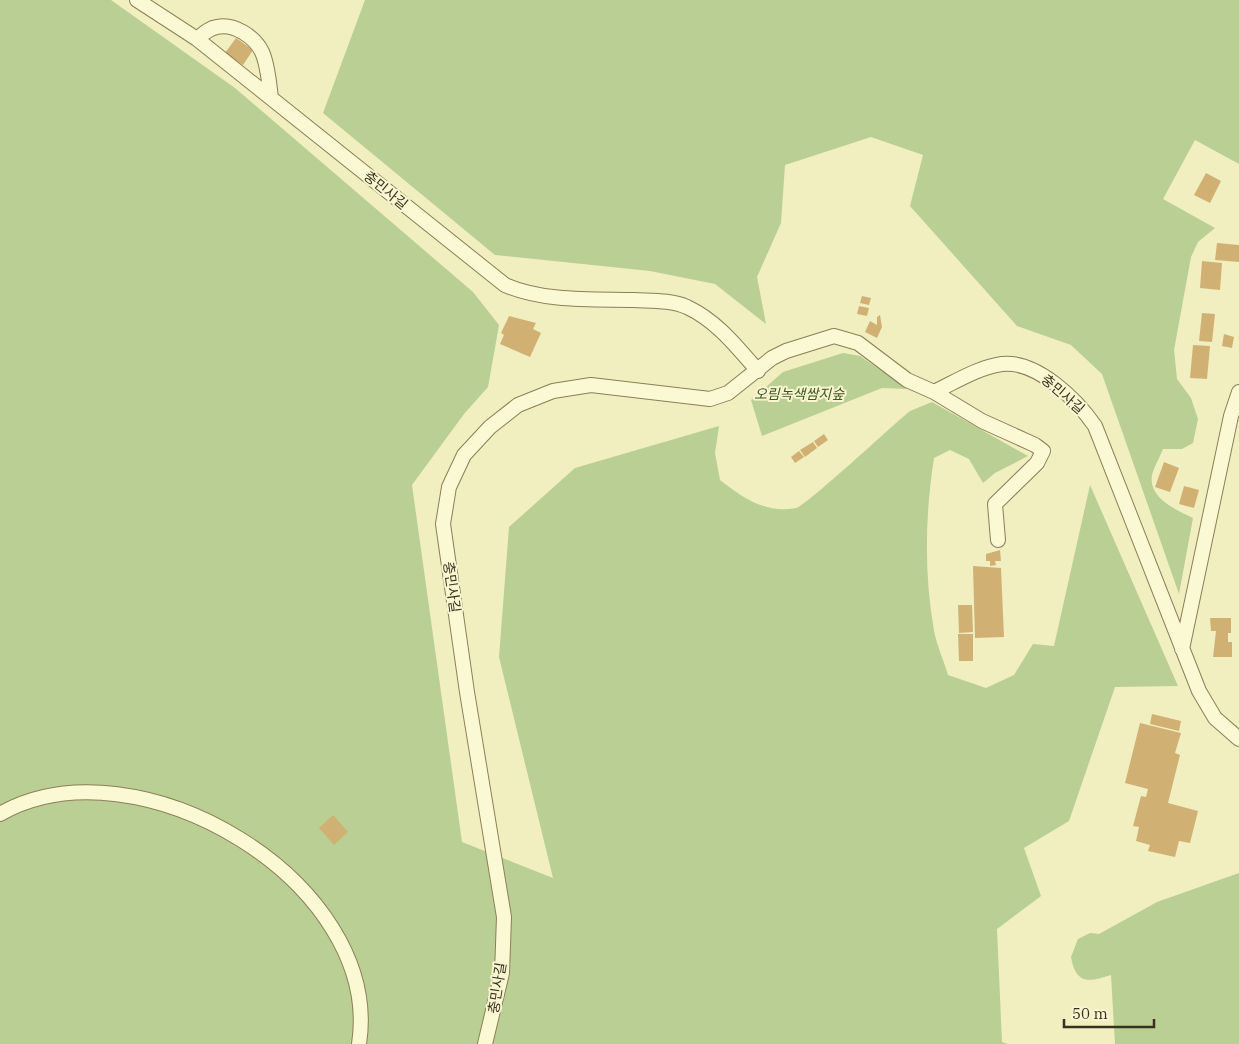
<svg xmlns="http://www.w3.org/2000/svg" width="1239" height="1044" viewBox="0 0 1239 1044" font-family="'IBM Plex Serif','Noto Sans KR',serif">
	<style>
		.green { fill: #bacf93 }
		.building { fill: #d1b173 }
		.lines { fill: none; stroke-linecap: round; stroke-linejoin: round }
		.minor-casing { stroke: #8b7f57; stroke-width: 16 }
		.minor { stroke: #fbf8d4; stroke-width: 14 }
		.labels { text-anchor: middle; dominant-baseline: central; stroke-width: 4; stroke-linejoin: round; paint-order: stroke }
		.street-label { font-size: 14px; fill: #3a311c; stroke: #f8f5d0 }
		.park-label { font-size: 14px; font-style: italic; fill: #3d5721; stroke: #f8f5d0 }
	</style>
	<rect width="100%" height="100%" fill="#f1eec0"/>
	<path class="green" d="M 0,0 L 111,0 L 235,88 L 473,292 L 499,325 L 488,387 L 464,414 L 412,485 L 462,842 L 553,878 L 499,657 L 509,527 L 575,468 L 719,426 L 715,453 L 720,480 C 743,498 766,514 796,508 C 805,507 895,423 910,411 L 932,402 L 1028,456 L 995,473 L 983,483 L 969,459 L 950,450 L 934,458 C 925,516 924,573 934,631 C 937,646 944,661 948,675 L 986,688 L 1014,675 L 1033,644 L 1054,646 L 1090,485 L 1178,686 L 1115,687 L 1069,821 L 1024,848 L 1041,896 L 997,929 L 1002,1042 L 1008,1044 L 0,1044 Z
		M 365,0 L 1239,0 L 1239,164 L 1195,140 L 1163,199 L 1215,228 L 1198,242 L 1191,257 L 1174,350 L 1177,379 L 1191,398 L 1198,419 L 1193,443 L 1182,449 L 1163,449 C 1160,457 1154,467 1152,475 C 1148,498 1176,510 1193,518 L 1179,594 L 1102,374 L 1071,345 L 1017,326 L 910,206 L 923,155 L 871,137 L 785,165 L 781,223 L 757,277 L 766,324 L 715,284 L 650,271 L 495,255 L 323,113 Z
		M 843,353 L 860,356 L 908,389 L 882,388 L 762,436 L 751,400 L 783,372 Z
		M 1239,873 L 1239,1044 L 1115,1044 L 1111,975 C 1089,982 1076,985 1071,957 L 1078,939 L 1090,933 L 1099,934 L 1157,902 Z"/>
	<path class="building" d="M 236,38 L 253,50 L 243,65 L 225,53 Z
		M 1206,173 L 1221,181 L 1210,203 L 1194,195 Z
		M 1217,243 L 1239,245 L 1239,262 L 1215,260 Z
		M 1202,261 L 1222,263 L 1220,290 L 1200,288 Z
		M 862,296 L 871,298 L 869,305 L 860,303 Z
		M 859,306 L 869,308 L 867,316 L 857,314 Z
		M 1202,313 L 1215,314 L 1212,342 L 1199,341 Z
		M 880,315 L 882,327 L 877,338 L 865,332 L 870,321 L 877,325 L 877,317 Z
		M 509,316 L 536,323 L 533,329 L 541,333 L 530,357 L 500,344 L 504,335 L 501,333 Z
		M 1224,334 L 1234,337 L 1232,348 L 1222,346 Z
		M 1193,345 L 1210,346 L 1207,379 L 1190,378 Z
		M 824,434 L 828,440 L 818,447 L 814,441 Z
		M 813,442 L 817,448 L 805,457 L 800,450 Z
		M 799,451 L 804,457 L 795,463 L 791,457 Z
		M 1164,462 L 1179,468 L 1170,492 L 1155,487 Z
		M 1184,486 L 1199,490 L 1194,508 L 1179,504 Z
		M 1000,550 L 1001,561 L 995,561 L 996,565 L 990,566 L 990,561 L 986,561 L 986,554 Z
		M 973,566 L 1001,568 L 1004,637 L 975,638 Z
		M 958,605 L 972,605 L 973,632 L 959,633 Z
		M 1210,618 L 1231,618 L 1231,633 L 1228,633 L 1228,642 L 1232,642 L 1232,657 L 1213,657 L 1216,631 L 1211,631 Z
		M 958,634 L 973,634 L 973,661 L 959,661 Z
		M 1152,714 L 1181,721 L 1179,731 L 1150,724 Z
		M 1140,723 L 1181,733 L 1175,753 L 1180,755 L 1168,803 L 1198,811 L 1190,843 L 1179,841 L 1175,857 L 1148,851 L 1150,845 L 1136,841 L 1139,827 L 1133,826 L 1141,796 L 1146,797 L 1148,789 L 1125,783 Z
		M 333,815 L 348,832 L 334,845 L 319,828 Z"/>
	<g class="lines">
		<g class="minor-casing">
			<path id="minor" d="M 137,0 L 197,39 L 505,285 C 544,302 593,299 634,300 C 652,301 671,300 687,307 C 717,321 737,347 758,371
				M 197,39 C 203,34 209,28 217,27 C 234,23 255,37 262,52 C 268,65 269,83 271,98
				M 934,392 L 982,421 L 1035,445 L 1043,451 L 1037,463 L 995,504 L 998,540
				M 1182,649 L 1231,416 L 1239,392
				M 0,814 C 136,736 384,882 359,1044
				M 485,1044 L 502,973 L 504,917 L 467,692 L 443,524 L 449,487 L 464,455 L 490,427 L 518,405 L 553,391 L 591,385 L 710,399 L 728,393 L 772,358 L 786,351 L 834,336 L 858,343 L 907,380 L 934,392 C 955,382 979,367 1002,364 C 1037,360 1077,400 1095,426 L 1199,691 L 1215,718 L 1239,739"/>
		</g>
		<use href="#minor" class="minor"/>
	</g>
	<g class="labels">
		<g class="street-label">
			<text transform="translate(386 190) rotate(39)">충민사길</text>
			<text transform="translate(1063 394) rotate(41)">충민사길</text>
			<text transform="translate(452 587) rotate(82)">충민사길</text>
			<text transform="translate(497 988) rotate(-81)">충민사길</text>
		</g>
		<g class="park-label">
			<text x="799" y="394">오림녹색쌈지숲</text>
		</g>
	</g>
	<path d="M1064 1019v8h90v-8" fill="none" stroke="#3a311c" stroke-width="2.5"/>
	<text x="1072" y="1019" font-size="15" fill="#3a311c" stroke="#f8f5d0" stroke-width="4" paint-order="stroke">50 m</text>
</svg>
